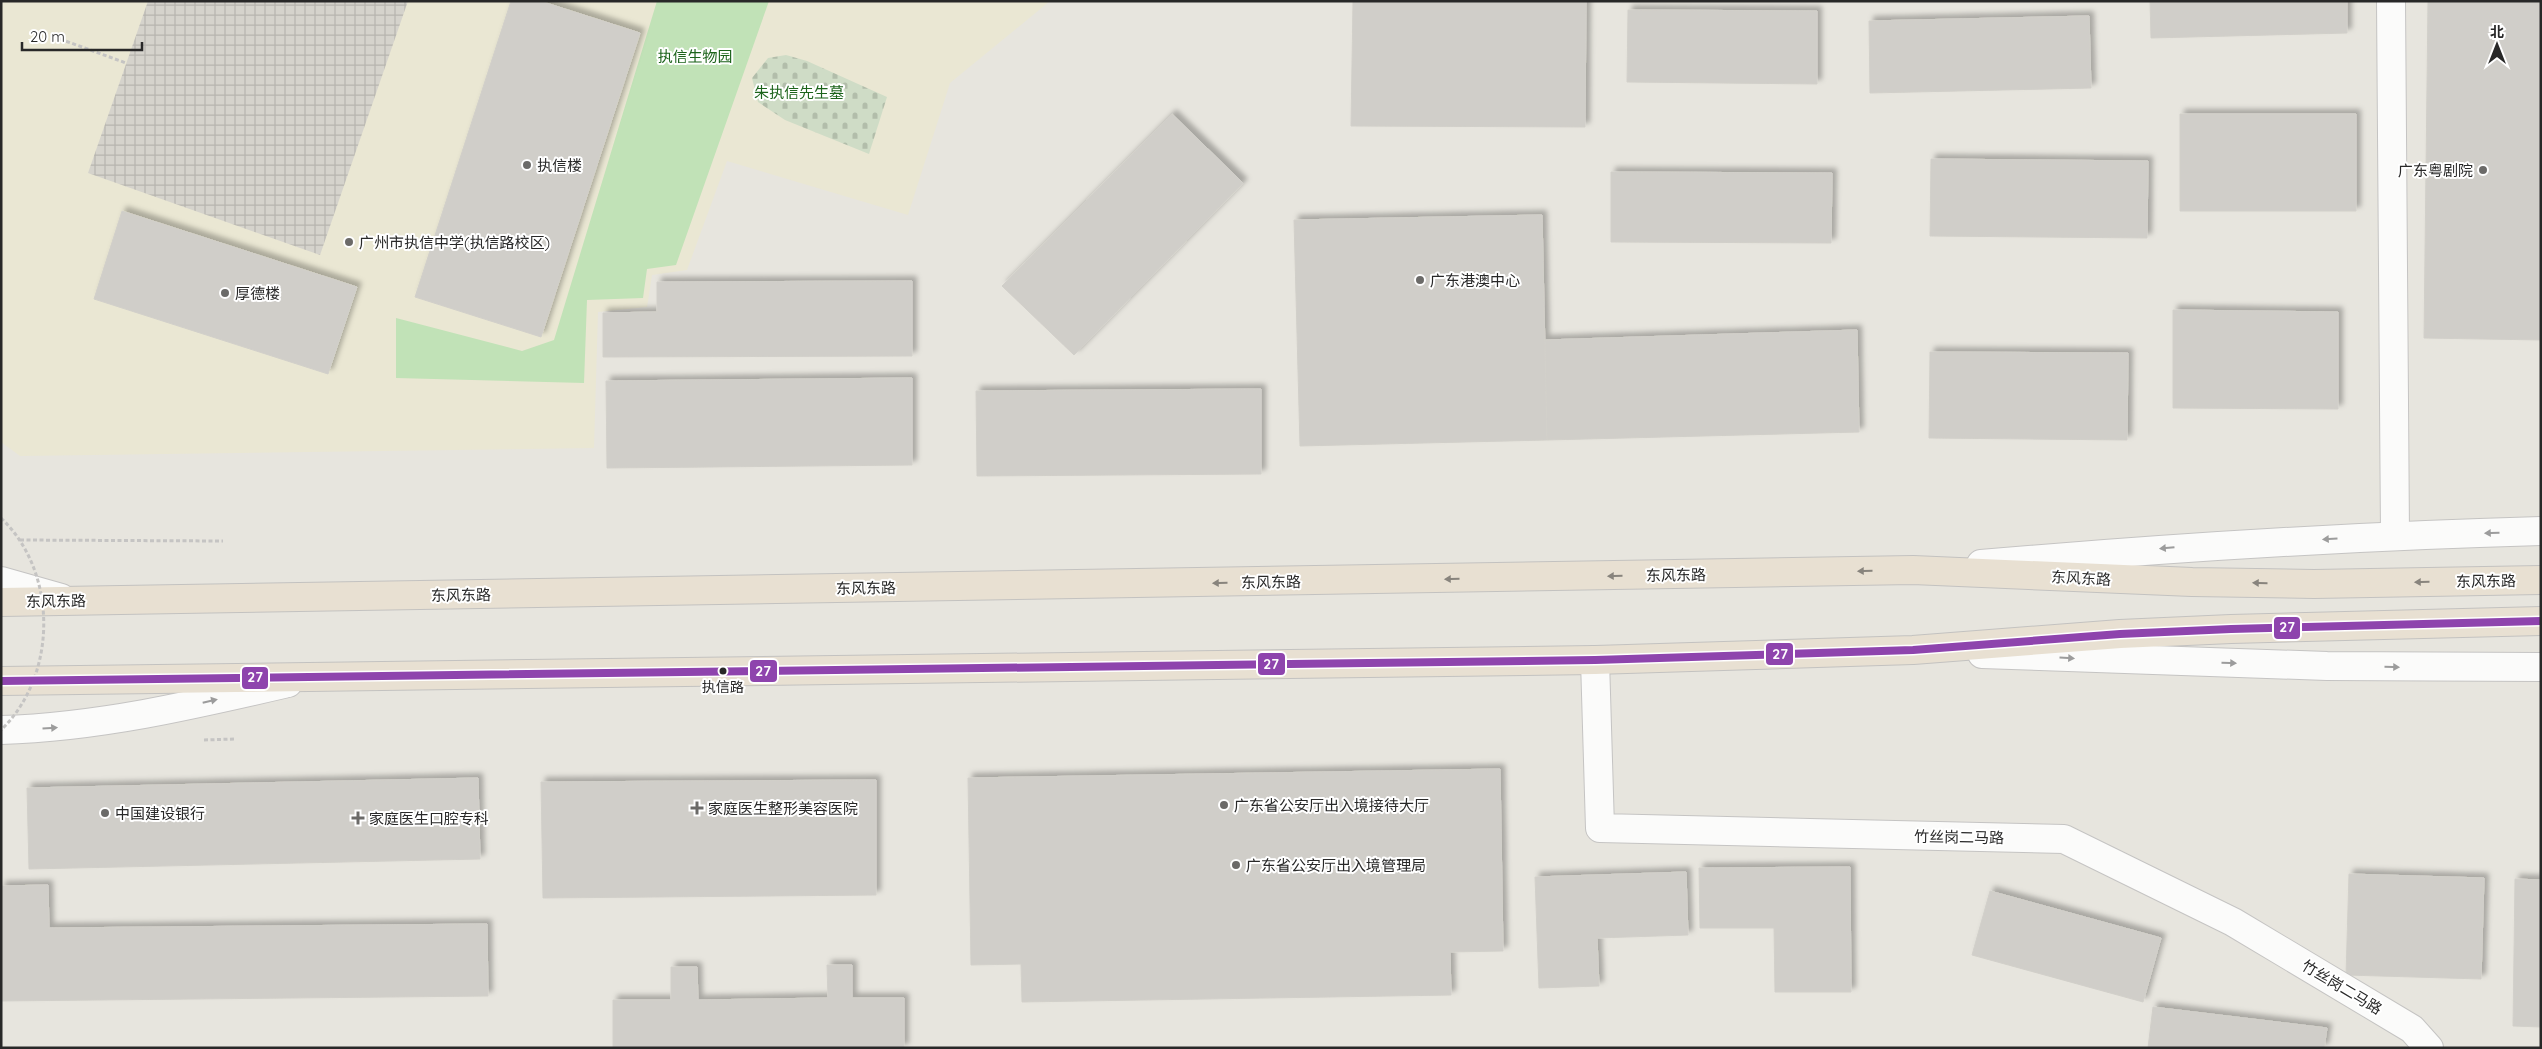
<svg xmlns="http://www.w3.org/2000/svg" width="2542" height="1049" viewBox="0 0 2542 1049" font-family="Quicksand,'Noto Sans SC',sans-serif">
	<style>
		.education { fill: #eae7d3 }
		.grass { fill: #c1e2b7 }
		.cemetery { fill: url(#cemetery-stones) }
		.plaza { fill: url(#plaza-grid) }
		.building { fill: #d0cec9; stroke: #d2d0ca; filter: url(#shadow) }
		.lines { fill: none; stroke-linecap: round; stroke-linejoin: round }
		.street-casing { stroke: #c5c4c3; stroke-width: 30 }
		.secondary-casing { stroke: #c5c4c3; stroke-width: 30 }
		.highway-casing { stroke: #c3c2c0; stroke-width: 30 }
		.path { stroke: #c5c4c3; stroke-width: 3; stroke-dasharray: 4 2.5; stroke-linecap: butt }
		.street { stroke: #fbfbfa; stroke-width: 28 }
		.secondary { stroke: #fbfbfa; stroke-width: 28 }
		.highway { stroke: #e8e0d2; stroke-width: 28 }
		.path-bridge { stroke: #c5c4c3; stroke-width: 3; stroke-dasharray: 4 2.5; stroke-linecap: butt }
		.bus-1-casing { stroke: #fff; stroke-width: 11 }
		.bus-1 { stroke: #8e44ad; stroke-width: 8 }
		.oneway { fill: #9c9c9c }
		.oneway2 { fill: #88847d }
		.poi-dot { fill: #6b6a68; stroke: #fff; stroke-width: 2 }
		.bus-dot { fill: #282828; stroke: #fff; stroke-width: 2 }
		.labels { text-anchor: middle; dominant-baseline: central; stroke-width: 4; stroke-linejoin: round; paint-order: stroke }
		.bus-label { font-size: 14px; fill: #282828; stroke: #fff }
		.park-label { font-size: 15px; fill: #1c631b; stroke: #fff }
		.poi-label { font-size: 15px; fill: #282828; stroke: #fff; text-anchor: start }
		.street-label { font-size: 15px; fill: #282828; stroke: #fff }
		.line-badge { stroke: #fff; stroke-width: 2 }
		.badge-label { font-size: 14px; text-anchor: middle; font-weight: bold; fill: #fff }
	</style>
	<defs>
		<pattern id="cemetery-stones" width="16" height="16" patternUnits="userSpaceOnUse" patternTransform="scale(1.25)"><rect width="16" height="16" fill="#cfdcc6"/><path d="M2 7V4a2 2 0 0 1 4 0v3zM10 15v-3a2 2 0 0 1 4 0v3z" fill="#b2bdaa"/></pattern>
		<pattern id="plaza-grid" width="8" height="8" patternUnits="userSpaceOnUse" patternTransform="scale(1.25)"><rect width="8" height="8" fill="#d5d3cc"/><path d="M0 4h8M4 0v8" fill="none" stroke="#b7b5af"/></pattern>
		<filter id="shadow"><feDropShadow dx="4.5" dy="-4.5" stdDeviation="2.5" flood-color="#0004"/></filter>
	</defs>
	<rect width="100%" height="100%" fill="#e7e5de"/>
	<path class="education" d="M 1,1 L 1050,1 L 950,83 L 908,215 L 727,161 L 687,270 L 652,275 L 647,307 L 598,312 L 594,448 L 20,456 L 1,442 Z"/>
	<path class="grass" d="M 657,1 L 769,1 L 676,265 L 647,269 L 643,298 L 587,300 L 584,383 L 396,378 L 396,318 L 522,351 L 554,340 Z"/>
	<path class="cemetery" d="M 786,55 L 807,61 L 887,97 L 869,154 L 785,120 L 758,102 L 752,78 L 768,58 Z"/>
	<path class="plaza" d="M 148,1 L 408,1 L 320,255 L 88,173 Z"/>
	<path class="building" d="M 511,1 L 540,1 L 640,33 L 541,337 L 415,297 Z
		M 1353,1 L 1586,1 L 1585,127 L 1351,126 Z
		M 2150,1 L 2347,1 L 2347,33 L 2151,38 Z
		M 2428,1 L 2541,1 L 2541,340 L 2424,338 Z
		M 1628,10 L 1817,11 L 1817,84 L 1627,82 Z
		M 2089,16 L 2091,88 L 1870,93 L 1869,21 Z
		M 1172,114 L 1243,183 L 1074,355 L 1002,286 Z
		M 2180,114 L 2356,114 L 2356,211 L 2180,211 Z
		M 1931,159 L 2148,161 L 2147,238 L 1930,236 Z
		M 1611,172 L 1832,173 L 1831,243 L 1611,242 Z
		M 122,211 L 357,287 L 328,374 L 94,299 Z
		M 1542,215 L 1547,440 L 1300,446 L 1294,220 Z
		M 912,281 L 912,356 L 603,357 L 603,313 L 657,312 L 657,282 Z
		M 2173,310 L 2338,312 L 2338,409 L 2173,408 Z
		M 1857,330 L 1859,432 L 1547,440 L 1545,340 Z
		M 1930,352 L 2128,353 L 2127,440 L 1929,438 Z
		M 912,378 L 912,465 L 607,468 L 606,381 Z
		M 1261,389 L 1261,474 L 977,476 L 976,391 Z
		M 1500,769 L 1503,951 L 1450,952 L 1451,995 L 1022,1002 L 1021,964 L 971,965 L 968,778 Z
		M 478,778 L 480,859 L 29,869 L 27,788 Z
		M 876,780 L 876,895 L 543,898 L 541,782 Z
		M 1850,867 L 1851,992 L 1775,992 L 1774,928 L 1700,928 L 1699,868 Z
		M 1686,872 L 1688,935 L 1597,938 L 1599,986 L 1539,988 L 1535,877 Z
		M 2349,874 L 2484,878 L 2481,979 L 2346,975 Z
		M 2515,879 L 2541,880 L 2541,1027 L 2513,1026 Z
		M 48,885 L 49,928 L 487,924 L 488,996 L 1,1001 L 1,886 Z
		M 1990,891 L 2161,938 L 2143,1002 L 1972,955 Z
		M 827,965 L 852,965 L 852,998 L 904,998 L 904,1048 L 613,1048 L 613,1000 L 671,1000 L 671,967 L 697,967 L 698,1000 L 828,998 Z
		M 2153,1007 L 2327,1028 L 2324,1048 L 2148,1048 Z"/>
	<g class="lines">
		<g class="street-casing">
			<path id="street" d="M 2391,1 L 2395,535
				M 1595,660 L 1600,828 L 2064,839 L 2233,922 L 2412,1029 L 2429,1048"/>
		</g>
		<g class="secondary-casing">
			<path id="secondary" d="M 1981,564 C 2167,548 2354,536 2541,531
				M 1,581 L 61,598
				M 1982,654 L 2327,666 L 2541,667
				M 1,730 C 99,727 193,705 288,683"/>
		</g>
		<g class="highway-casing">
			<path id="highway" d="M 1,602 L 1913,570 L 2192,582 L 2314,584 L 2541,580
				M 1,681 L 1595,660 L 1913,650 L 2120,634 L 2231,629 L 2541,621"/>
		</g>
		<path class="path" d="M 60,39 L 126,63
			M 20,540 L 223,541
			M 204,740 L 235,739"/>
		<use href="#street" class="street"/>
		<use href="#secondary" class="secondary"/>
		<use href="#highway" class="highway"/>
		<path class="path-bridge" d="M 1,518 C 58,572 58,675 1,730"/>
		<g class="bus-1-casing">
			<path id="bus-1" d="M 1,681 L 1595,660 L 1913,650 L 2120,634 L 2231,629 L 2541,621"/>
		</g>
		<use href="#bus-1" class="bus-1"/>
	</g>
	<defs><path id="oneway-solid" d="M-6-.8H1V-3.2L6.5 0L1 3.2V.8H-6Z" transform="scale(1.25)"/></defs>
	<g class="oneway">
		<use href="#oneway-solid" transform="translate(2492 533) rotate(178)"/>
		<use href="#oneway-solid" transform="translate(2330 539) rotate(177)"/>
		<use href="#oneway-solid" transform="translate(2167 548) rotate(175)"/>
		<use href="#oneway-solid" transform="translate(2067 658) rotate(3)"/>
		<use href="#oneway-solid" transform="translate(2229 663) rotate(2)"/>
		<use href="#oneway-solid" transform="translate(2392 667) rotate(1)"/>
		<use href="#oneway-solid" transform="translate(210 701) rotate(-13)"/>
		<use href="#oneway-solid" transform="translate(50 728) rotate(-4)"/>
	</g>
	<g class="oneway2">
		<use href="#oneway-solid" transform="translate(1865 571) rotate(179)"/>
		<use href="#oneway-solid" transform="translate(1615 576) rotate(179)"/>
		<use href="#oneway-solid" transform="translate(1452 579) rotate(179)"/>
		<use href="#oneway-solid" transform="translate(2422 582) rotate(179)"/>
		<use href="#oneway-solid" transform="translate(1220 583) rotate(179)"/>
		<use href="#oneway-solid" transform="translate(2260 583) rotate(-179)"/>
	</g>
	<g class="poi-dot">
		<circle cx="527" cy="165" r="5"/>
		<circle cx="2483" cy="170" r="5"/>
		<circle cx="349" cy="242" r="5"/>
		<circle cx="1420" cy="280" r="5"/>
		<circle cx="225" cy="293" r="5"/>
		<circle cx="1224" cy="805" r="5"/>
		<path d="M694.5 800.5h5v5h5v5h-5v5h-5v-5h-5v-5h5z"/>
		<circle cx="105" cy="813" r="5"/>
		<path d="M355.5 810.5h5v5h5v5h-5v5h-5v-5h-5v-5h5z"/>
		<circle cx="1236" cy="865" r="5"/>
	</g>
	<circle class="bus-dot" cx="723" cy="671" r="4.5"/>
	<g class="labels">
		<g class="bus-label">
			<text x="723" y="687">执信路</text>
		</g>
		<g class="park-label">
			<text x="695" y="56">执信生物园</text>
			<text x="799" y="92">朱执信先生墓</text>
		</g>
		<g class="poi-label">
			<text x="537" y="165">执信楼</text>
			<text x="2473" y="170" text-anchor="end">广东粤剧院</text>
			<text x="359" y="242">广州市执信中学(执信路校区)</text>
			<text x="1430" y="280">广东港澳中心</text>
			<text x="235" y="293">厚德楼</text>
			<text x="1234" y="805">广东省公安厅出入境接待大厅</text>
			<text x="708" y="808">家庭医生整形美容医院</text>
			<text x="115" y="813">中国建设银行</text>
			<text x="369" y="818">家庭医生口腔专科</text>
			<text x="1246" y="865">广东省公安厅出入境管理局</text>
		</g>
		<g class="street-label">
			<text transform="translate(1676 575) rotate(-1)">东风东路</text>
			<text transform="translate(2081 578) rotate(3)">东风东路</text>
			<text transform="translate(2486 581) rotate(-1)">东风东路</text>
			<text transform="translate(1271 582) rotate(-1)">东风东路</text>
			<text transform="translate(866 588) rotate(-1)">东风东路</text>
			<text transform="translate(461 595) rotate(-1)">东风东路</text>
			<text transform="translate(56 601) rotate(-1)">东风东路</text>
			<text transform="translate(1959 837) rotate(1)">竹丝岗二马路</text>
			<text transform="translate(2342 987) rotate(31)">竹丝岗二马路</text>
		</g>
	</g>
	<g class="line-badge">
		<rect x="2273" y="616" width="28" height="24" rx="5" fill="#8e44ad"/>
		<rect x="1765" y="642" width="29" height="24" rx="5" fill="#8e44ad"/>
		<rect x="1257" y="652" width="29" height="24" rx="5" fill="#8e44ad"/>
		<rect x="749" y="659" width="29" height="24" rx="5" fill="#8e44ad"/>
		<rect x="241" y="666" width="28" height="24" rx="5" fill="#8e44ad"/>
	</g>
	<g class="badge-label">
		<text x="2287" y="632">27</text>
		<text x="1780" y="659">27</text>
		<text x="1271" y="669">27</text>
		<text x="763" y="676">27</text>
		<text x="255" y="682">27</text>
	</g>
	<rect width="2542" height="1049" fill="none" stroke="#282828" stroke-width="5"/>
	<g transform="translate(2497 45)" stroke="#ffffff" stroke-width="4" paint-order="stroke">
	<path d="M0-4L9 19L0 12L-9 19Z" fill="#282828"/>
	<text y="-8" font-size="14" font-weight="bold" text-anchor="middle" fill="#282828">北</text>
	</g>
	<path d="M22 42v8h120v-8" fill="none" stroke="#282828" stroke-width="2.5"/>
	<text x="30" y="42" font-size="15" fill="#282828" stroke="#ffffff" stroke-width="4" paint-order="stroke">20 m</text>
</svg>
